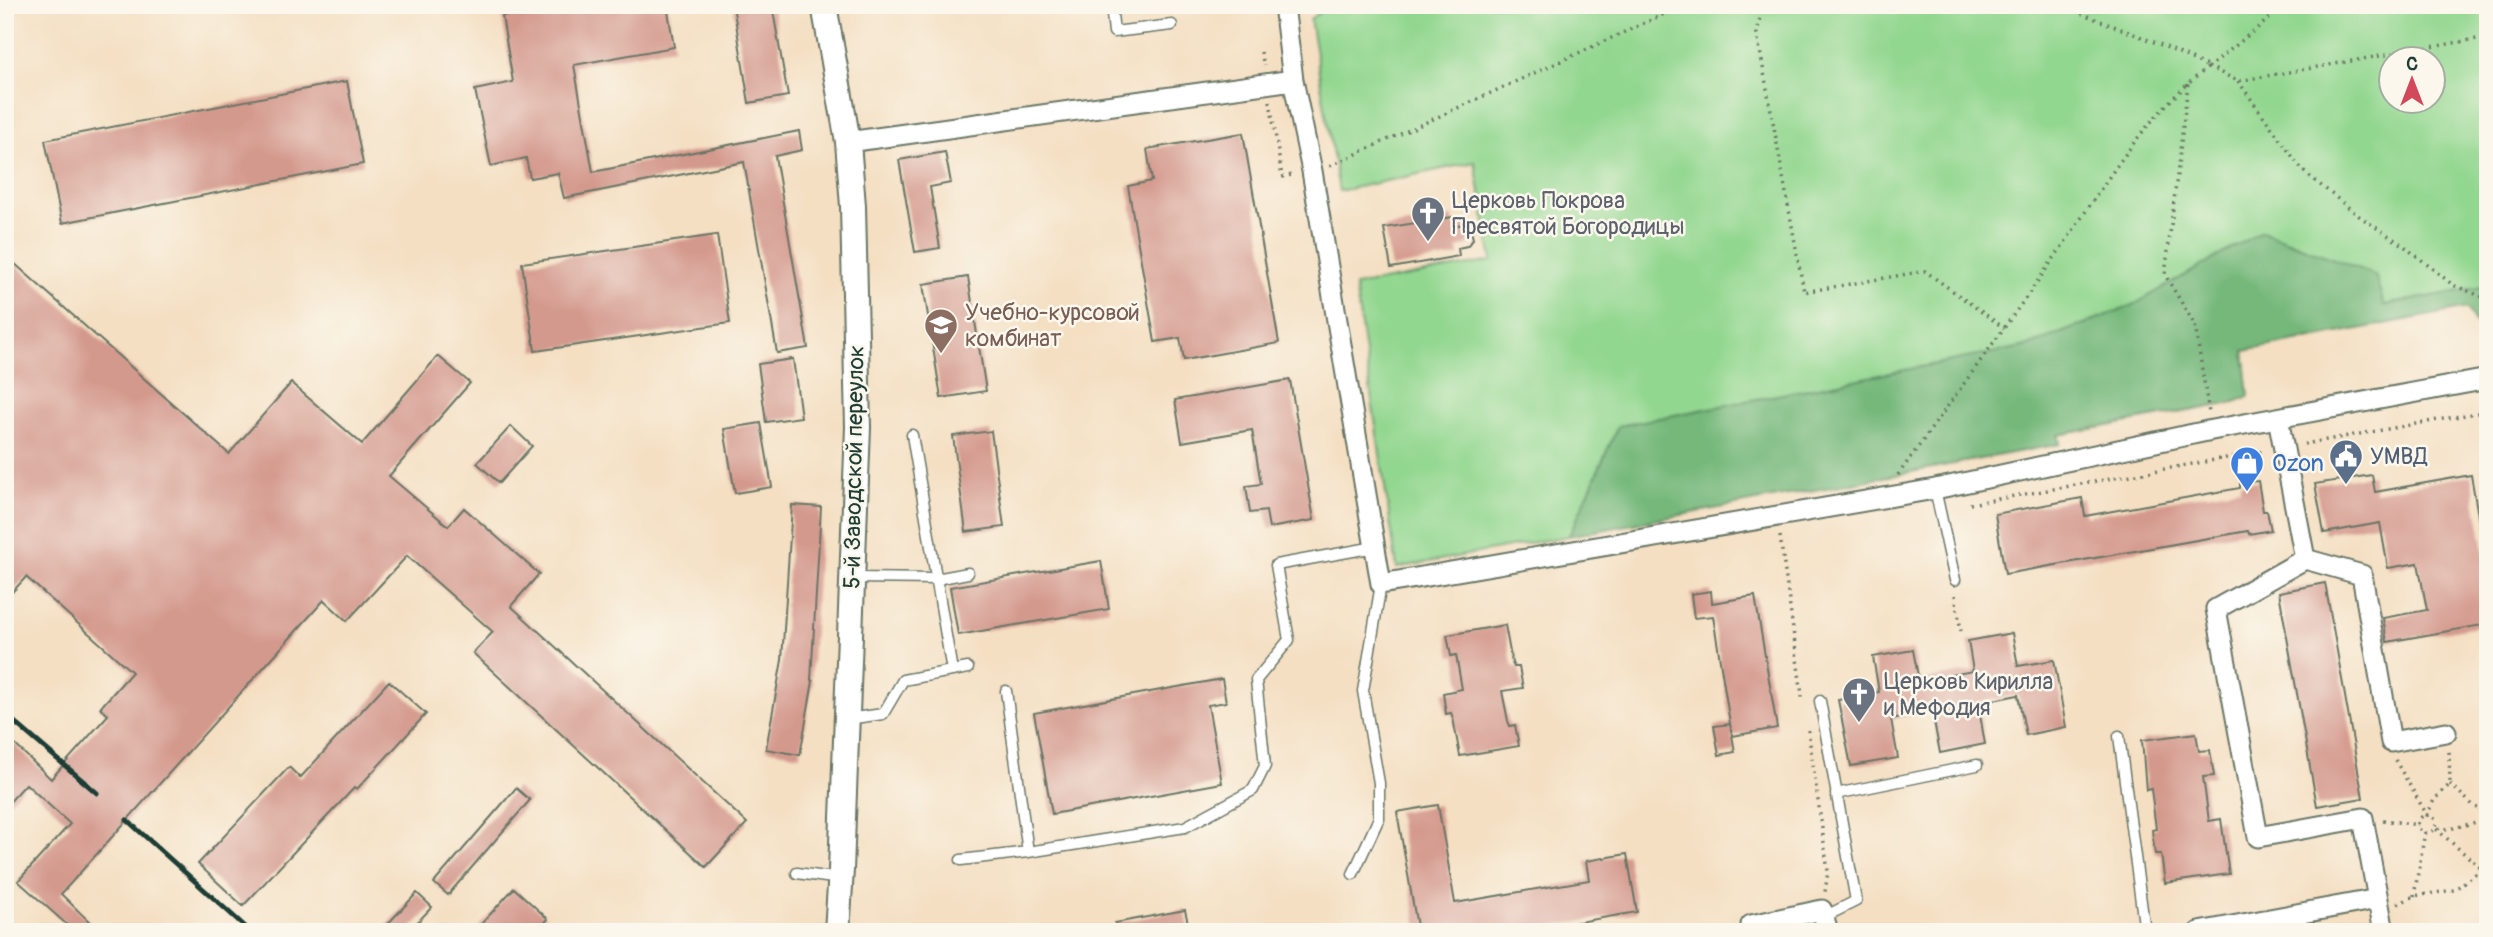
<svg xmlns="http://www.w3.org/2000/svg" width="2493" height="937" viewBox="0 0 2493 937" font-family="Pangolin,sans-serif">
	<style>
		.green { fill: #92d78f; stroke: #588a62; stroke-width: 2; fill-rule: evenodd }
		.forest { fill: #75b87a; stroke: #4a7a57; stroke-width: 2 }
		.building { fill: #d4998d }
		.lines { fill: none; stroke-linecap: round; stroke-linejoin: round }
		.service-casing { stroke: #6a7666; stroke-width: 13 }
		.minor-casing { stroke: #6a7666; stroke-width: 23 }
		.tertiary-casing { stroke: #6a7666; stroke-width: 28 }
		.path { stroke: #6a7666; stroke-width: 3.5; stroke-dasharray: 2 5; stroke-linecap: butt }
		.service { stroke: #fff; stroke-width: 10 }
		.minor { stroke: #fff; stroke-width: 19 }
		.tertiary { stroke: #fff; stroke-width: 24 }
		.rail { stroke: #1f3d34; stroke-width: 5 }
		.labels { text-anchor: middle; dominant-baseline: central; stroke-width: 5; stroke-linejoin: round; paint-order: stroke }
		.worship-label { font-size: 23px; fill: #5b616d; stroke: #fbf7ec; text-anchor: start }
		.education-label { font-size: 23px; fill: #785e54; stroke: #fbf7ec; text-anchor: start }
		.service-label { font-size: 23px; fill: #4e5e75; stroke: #fbf7ec; text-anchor: start }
		.shop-label { font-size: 23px; fill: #366cbe; stroke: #fbf7ec; text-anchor: start }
		.street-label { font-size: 23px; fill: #1f3d34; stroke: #fbf7ec }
	</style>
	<rect width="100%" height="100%" fill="#fbf7ec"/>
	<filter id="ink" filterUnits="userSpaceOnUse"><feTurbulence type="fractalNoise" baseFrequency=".0143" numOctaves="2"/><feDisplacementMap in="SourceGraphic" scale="14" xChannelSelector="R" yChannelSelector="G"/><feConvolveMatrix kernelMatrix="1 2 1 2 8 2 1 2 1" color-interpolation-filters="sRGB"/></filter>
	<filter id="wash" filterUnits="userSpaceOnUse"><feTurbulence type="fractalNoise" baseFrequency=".00686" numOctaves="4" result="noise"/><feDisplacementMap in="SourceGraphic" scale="28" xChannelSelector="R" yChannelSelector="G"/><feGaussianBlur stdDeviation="1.57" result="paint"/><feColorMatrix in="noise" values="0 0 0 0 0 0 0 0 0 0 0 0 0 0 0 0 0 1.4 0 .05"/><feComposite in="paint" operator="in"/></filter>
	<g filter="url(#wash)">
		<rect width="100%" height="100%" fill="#f4dfc2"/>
		<path class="green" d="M 1322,5 L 2488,5 L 2488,347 L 2467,308 L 2244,351 L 2249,396 L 2232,403 L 2058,435 L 2060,444 L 1397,568 L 1355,286 L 1492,261 L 1475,162 L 1339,191 L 1310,19 L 1323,10 ZM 2392,60 L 2434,60 L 2434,102 L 2392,102 Z"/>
		<path class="forest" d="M 2262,231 L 2375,275 L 2384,305 L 2488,286 L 2488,347 L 2467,308 L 2244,351 L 2249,396 L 2232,403 L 2058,435 L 2060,444 L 1569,536 L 1618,426 L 2028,346 L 2135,304 Z"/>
		<g id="blocks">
			<path class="building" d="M 563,5 L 667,5 L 674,47 L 574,65 L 593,172 L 799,131 L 802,150 L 775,156 L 808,348 L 777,353 L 744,162 L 564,198 L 558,173 L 530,178 L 526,158 L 491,166 L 475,90 L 513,82 L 502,16 Z
				M 733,5 L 772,5 L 788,96 L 749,103 Z
				M 347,81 L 363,164 L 62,223 L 45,140 Z
				M 1243,133 L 1279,343 L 1184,360 L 1180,338 L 1155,342 L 1128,186 L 1152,181 L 1147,149 Z
				M 945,152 L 951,183 L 930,187 L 940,248 L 915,252 L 899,160 Z
				M 1453,217 L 1454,226 L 1463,224 L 1471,230 L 1473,239 L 1467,246 L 1458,248 L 1459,256 L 1391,268 L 1384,228 Z
				M 717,235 L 730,323 L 535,351 L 522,263 Z
				M 5,255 L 229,454 L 291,383 L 362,444 L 438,356 L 470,383 L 389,476 L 448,526 L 464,508 L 539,574 L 511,606 L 747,823 L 706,867 L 473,653 L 493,632 L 407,556 L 347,621 L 324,600 L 61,894 L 100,932 L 75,932 L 18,881 L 70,824 L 26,784 L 5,807 L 5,735 L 51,779 L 108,715 L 100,708 L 132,672 L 26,577 L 5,600 Z
				M 968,277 L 986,391 L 941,398 L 923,284 Z
				M 793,359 L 801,417 L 766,422 L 758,364 Z
				M 1290,380 L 1314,520 L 1269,528 L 1266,511 L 1250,513 L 1246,486 L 1261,484 L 1252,430 L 1182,442 L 1175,400 Z
				M 761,423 L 772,487 L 735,493 L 724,429 Z
				M 511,426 L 532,446 L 499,483 L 477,463 Z
				M 991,431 L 1004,527 L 966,532 L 953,436 Z
				M 2372,475 L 2375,492 L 2471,475 L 2488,574 L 2488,624 L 2387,642 L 2383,618 L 2427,610 L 2418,563 L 2388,568 L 2380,523 L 2324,533 L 2315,484 Z
				M 2258,481 L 2263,511 L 2267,511 L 2271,530 L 2249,534 L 2248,531 L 2005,574 L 1995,514 L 2082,498 L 2085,516 L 2240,488 L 2240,483 Z
				M 792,505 L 821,507 L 811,680 L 813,681 L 800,755 L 766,749 L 782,660 Z
				M 1101,561 L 1109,609 L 958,635 L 950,587 Z
				M 2325,583 L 2363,798 L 2317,806 L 2279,592 Z
				M 1711,591 L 1712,603 L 1755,596 L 1777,728 L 1732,736 L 1713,616 L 1694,618 L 1691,594 Z
				M 1505,625 L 1512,663 L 1514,667 L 1519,667 L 1523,688 L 1502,691 L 1508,721 L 1510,726 L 1515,725 L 1519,746 L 1460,756 L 1453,718 L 1451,713 L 1446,714 L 1443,693 L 1462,689 L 1456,655 L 1451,656 L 1447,635 Z
				M 2012,633 L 2018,666 L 2054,660 L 2066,727 L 2026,735 L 2018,695 L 1978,703 L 1985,744 L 1940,753 L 1932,711 L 1891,719 L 1898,758 L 1851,766 L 1838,700 L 1879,692 L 1873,657 L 1913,650 L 1919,681 L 1973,671 L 1968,641 Z
				M 1222,679 L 1226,702 L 1208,705 L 1222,783 L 1052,814 L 1034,713 Z
				M 389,681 L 426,714 L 357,789 L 355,787 L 243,906 L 198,864 L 289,767 L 300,778 Z
				M 1730,724 L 1735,752 L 1719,755 L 1714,726 Z
				M 2196,733 L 2199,751 L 2210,750 L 2214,776 L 2203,777 L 2209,821 L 2221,819 L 2229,874 L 2165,883 L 2161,854 L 2155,854 L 2152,830 L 2156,829 L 2151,789 L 2146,790 L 2142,740 Z
				M 516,788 L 530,800 L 448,895 L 434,883 Z
				M 1438,805 L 1455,903 L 1589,880 L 1586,861 L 1627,854 L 1637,912 L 1521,932 L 1418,932 L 1397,812 Z
				M 514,888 L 548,919 L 537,932 L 474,932 Z
				M 417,893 L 432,907 L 408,932 L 380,932 Z
				M 1185,910 L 1190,932 L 1116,932 L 1115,923 Z"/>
		</g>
	</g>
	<g filter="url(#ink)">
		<use href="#blocks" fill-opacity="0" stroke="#6a7666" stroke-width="2"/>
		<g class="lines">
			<g class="service-casing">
				<path id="service" d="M 1111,5 L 1114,32 L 1172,25
					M 912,435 L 952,671
					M 1935,489 L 1955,580
					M 854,578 L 936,579 L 968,573
					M 1006,691 L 1028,852
					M 1820,701 L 1856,901 L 1824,917
					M 847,719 L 883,714 L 903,680 L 968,668
					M 2119,736 L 2145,932
					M 1836,794 L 1977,765
					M 961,860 L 1028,852 L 1185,827 L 1253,790 L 1265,766 L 1256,680 L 1289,640 L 1276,565 L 1375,547
					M 797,873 L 840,879
					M 1353,874 L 1379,818 L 1379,783 L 1363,691 L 1381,584"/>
			</g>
			<g class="minor-casing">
				<path id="minor" d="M 1284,5 L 1293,80 L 1312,171 L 1381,584 L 1935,489 L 2212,430 L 2488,379
					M 848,142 L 1293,80
					M 2278,418 L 2305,559 L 2216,609 L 2258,837 L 2363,818 L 2384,932
					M 2305,559 L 2362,575 L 2391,742 L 2446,732
					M 1752,932 L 1751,925 L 1822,910 L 1828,932
					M 2199,932 L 2378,899"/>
			</g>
			<g class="tertiary-casing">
				<path id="tertiary" d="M 824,5 L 848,142 L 853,206 L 858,427 L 841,870 L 837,932"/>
			</g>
			<path class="path" d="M 1762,5 L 1757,34 L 1804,292 L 1925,271 L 2004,328
				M 2286,5 L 2209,67 L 2238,81 L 2488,37
				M 1261,52 L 1264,66
				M 2238,81 L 2303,171 L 2359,216 L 2404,246 L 2453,285 L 2488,299
				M 2188,84 L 2165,275 L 2195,325 L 2209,413
				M 1270,101 L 1282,177 L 1292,175
				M 1330,166 L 1684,5
				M 2304,444 L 2488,411
				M 1898,475 C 1952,400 2006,326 2059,251 C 2104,186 2145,114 2209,67 L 2159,44 L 2060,5
				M 1970,504 L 2265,451
				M 1780,536 L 1803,702
				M 1955,595 L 1961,631
				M 1808,730 L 1828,871 L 1825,892
				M 2395,760 L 2427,815 L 2434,800 L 2450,784 L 2449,751
				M 2450,784 L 2475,807 L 2488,811
				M2418 824a9 9 0 1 1 18 0a9 9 0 1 1-18 0Z
				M 2488,819 L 2450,829 L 2435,828 L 2482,869 L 2488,902
				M 2383,820 L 2418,825
				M 2414,896 L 2425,832
				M 2398,904 L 2414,896 L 2454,890 L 2482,869 L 2488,868"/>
			<use href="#service" class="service"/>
			<use href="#minor" class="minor"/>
			<use href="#tertiary" class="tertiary"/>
			<path class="rail" d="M 5,714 L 97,793
				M 127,820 L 251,932"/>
		</g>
	</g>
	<defs>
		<g id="church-pin" transform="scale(1.75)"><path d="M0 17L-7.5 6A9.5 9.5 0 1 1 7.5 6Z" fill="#6b7280" stroke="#fbf7ec"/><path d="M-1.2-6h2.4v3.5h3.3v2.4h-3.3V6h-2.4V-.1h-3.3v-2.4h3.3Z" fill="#fff"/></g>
		<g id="university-pin" transform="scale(1.75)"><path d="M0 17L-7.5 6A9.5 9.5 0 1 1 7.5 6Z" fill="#8d6e63" stroke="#fbf7ec"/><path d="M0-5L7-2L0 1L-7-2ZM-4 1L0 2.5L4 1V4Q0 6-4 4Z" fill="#fff"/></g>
		<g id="civic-pin" transform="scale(1.75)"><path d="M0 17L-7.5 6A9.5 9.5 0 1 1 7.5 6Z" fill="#5c6f8a" stroke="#fbf7ec"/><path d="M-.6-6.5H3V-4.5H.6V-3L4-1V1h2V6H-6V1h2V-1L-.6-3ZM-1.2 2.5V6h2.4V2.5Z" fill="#fff"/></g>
		<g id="shop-pin" transform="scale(1.75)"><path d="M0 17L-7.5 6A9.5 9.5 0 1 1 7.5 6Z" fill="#3f7fe0" stroke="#fbf7ec"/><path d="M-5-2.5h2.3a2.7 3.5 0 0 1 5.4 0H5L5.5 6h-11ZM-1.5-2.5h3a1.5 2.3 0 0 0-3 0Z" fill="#fff"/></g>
	</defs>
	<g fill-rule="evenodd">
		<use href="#church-pin" x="1428" y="213"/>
		<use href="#university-pin" x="941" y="325"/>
		<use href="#civic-pin" x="2346" y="456"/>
		<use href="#shop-pin" x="2247" y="463"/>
		<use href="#church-pin" x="1859" y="694"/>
	</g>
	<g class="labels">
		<g class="worship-label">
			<text x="1452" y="200">Церковь Покрова<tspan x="1452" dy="26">Пресвятой Богородицы</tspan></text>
			<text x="1884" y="681">Церковь Кирилла<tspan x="1884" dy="26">и Мефодия</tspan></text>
		</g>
		<g class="education-label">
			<text x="965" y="312">Учебно-курсовой<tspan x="965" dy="26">комбинат</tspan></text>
		</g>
		<g class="service-label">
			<text x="2370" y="456">УМВД</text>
		</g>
		<g class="shop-label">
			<text x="2272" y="463">Ozon</text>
		</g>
		<g class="street-label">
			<text transform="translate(854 467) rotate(-89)">5-й Заводской переулок</text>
		</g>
	</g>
	<rect width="2493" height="937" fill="none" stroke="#fbf7ec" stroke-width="28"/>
	<g transform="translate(2412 80)"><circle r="33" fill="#fbf7ec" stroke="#a3ada2" stroke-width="2"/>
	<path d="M0-5L12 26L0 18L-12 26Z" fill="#d1495b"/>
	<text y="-10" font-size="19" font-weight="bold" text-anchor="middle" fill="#1f3d34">С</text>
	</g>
</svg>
